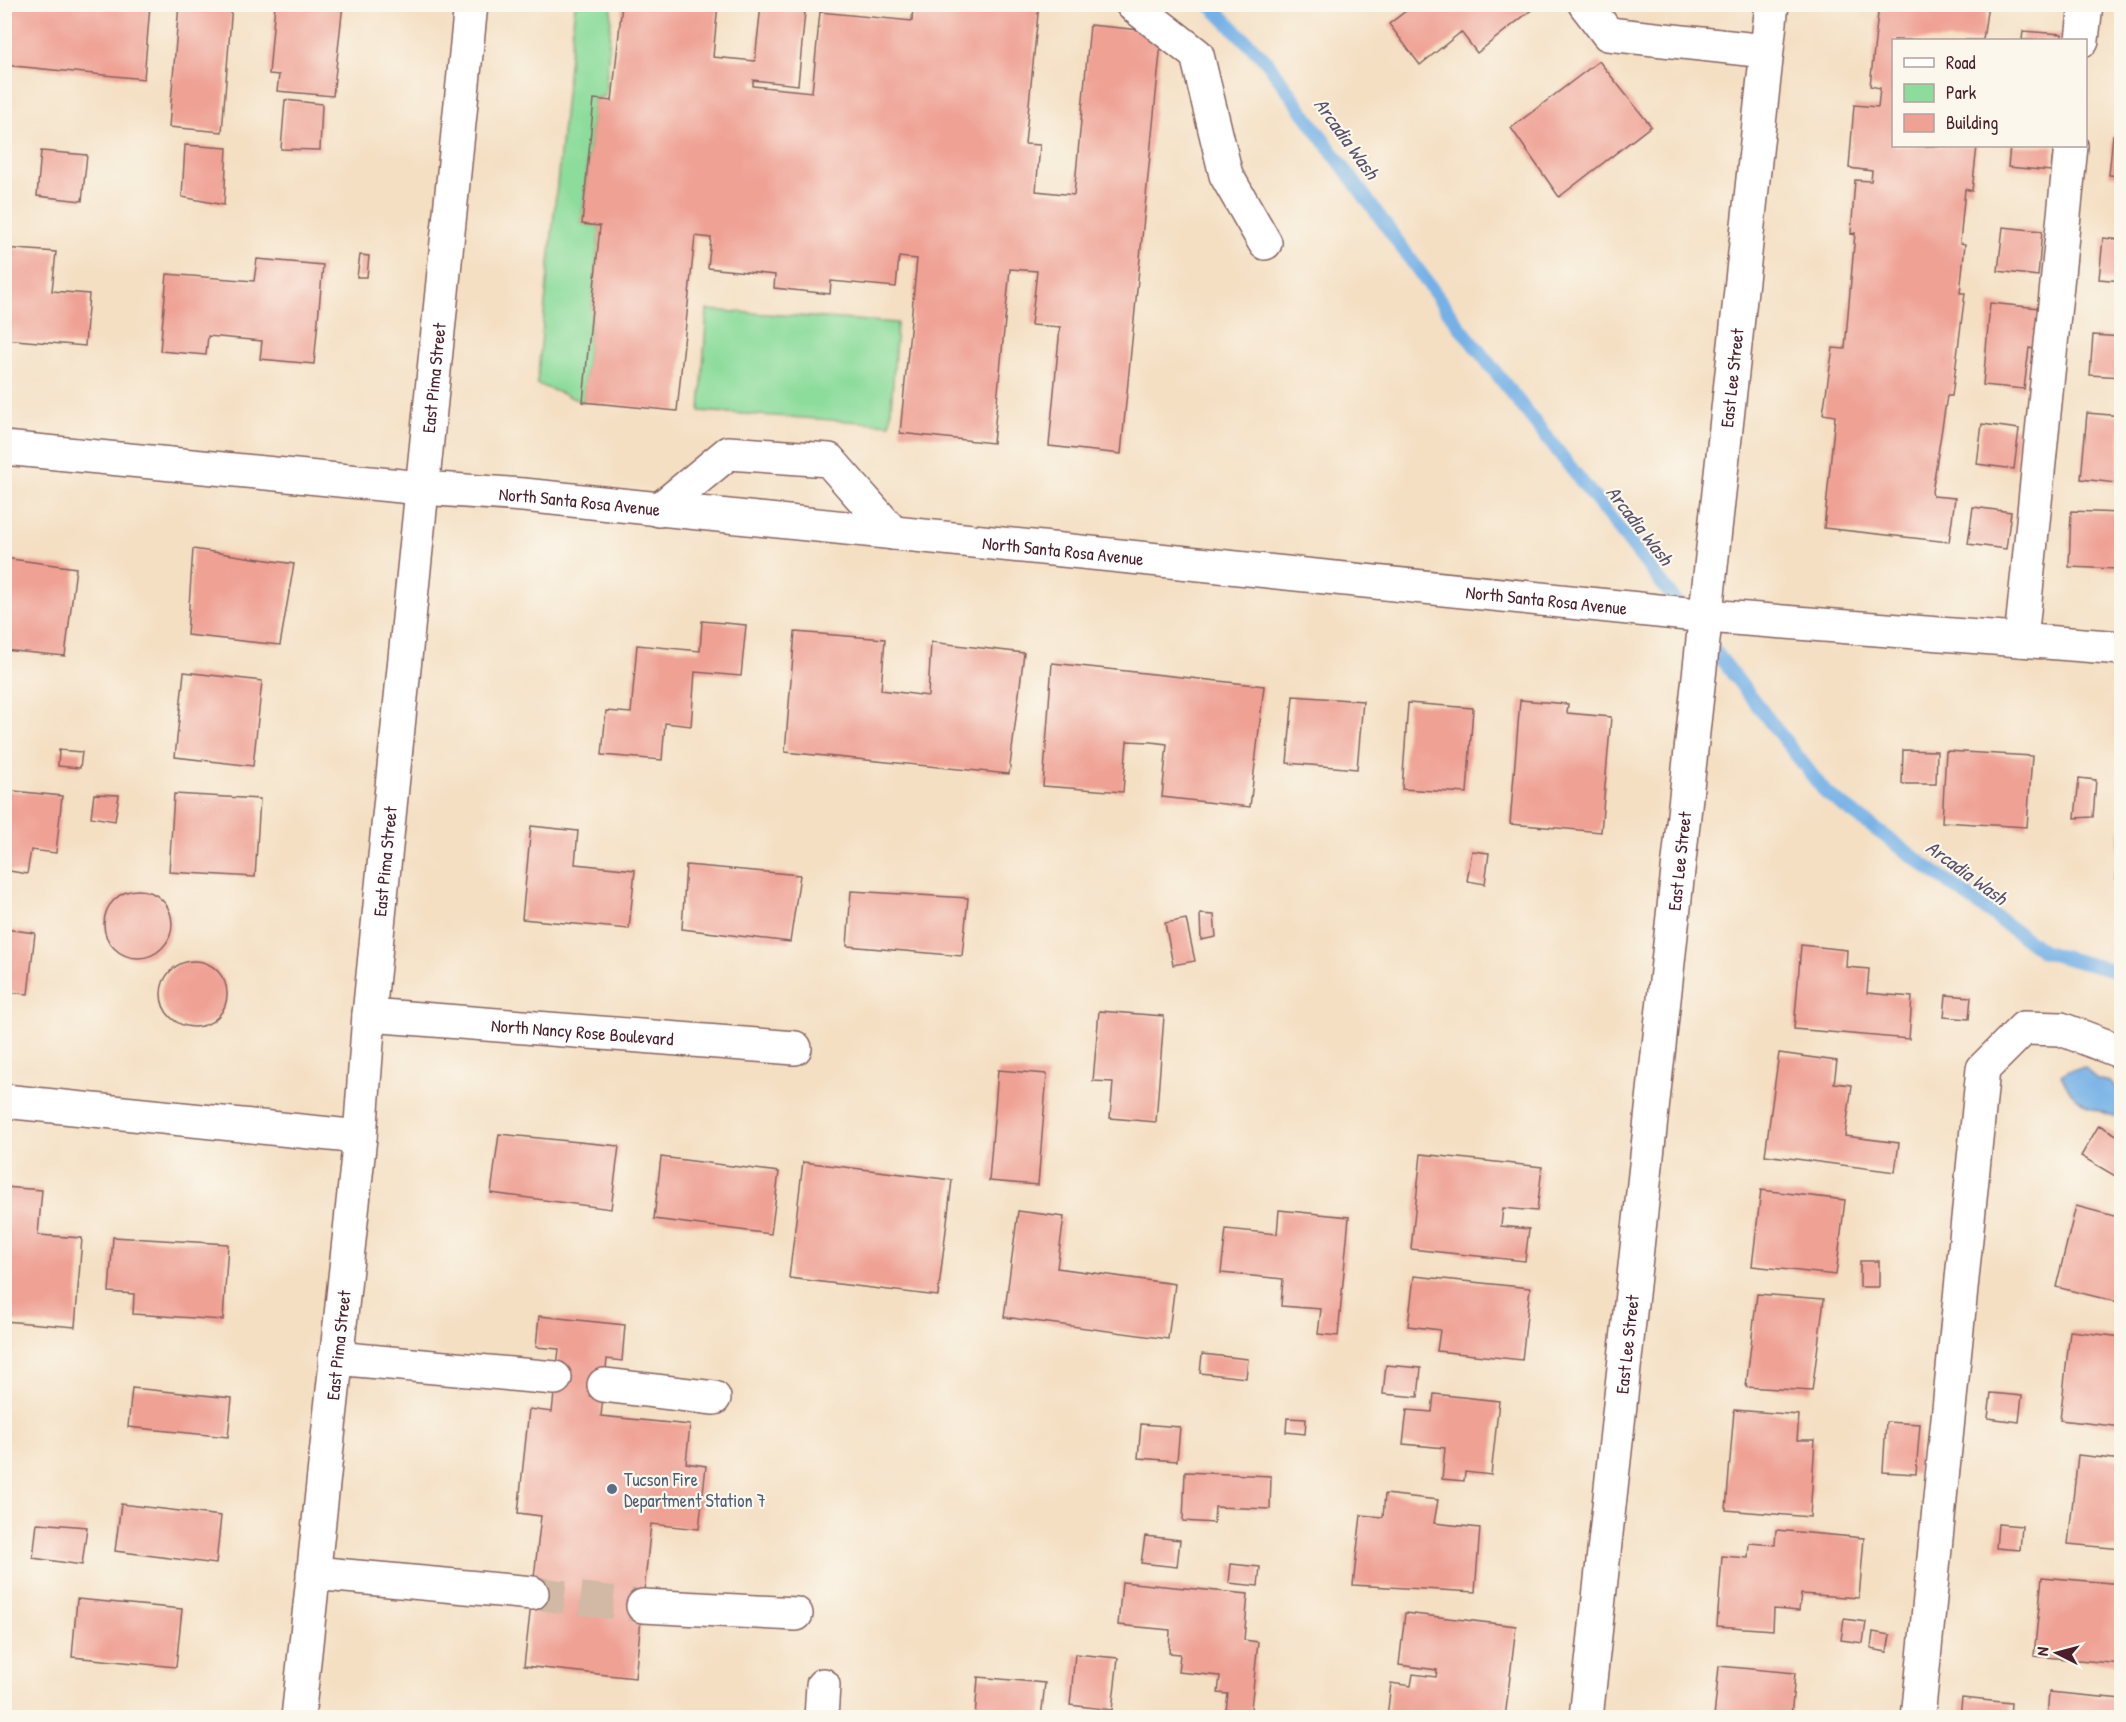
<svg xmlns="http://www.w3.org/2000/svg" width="2126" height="1722" viewBox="0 0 2126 1722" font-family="'Patrick Hand',sans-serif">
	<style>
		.green { fill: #8cdc9b; stroke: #6b7e63; stroke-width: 1.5 }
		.water { fill: #74b1e6; stroke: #5f6888; stroke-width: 1.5 }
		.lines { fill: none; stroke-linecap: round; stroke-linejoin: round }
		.stream { stroke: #74b1e6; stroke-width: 14 }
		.building { fill: #efa194 }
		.minor-tunnel { stroke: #d2b9a5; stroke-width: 33; stroke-dasharray: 33 16; stroke-linecap: butt }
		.minor-casing { stroke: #866260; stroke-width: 36 }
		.minor { stroke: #fff; stroke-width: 33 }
		.service-dot { fill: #5c6f8a; stroke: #fbf7ec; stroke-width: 2 }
		.labels { text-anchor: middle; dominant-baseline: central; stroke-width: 4.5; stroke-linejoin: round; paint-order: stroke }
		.street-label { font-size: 18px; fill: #4a1f2b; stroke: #fbf7ec }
		.service-label { font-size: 18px; fill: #4e5e75; stroke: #fbf7ec; text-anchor: start }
		.water-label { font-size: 20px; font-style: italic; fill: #59526c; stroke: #fbf7ec }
	</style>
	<rect width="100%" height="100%" fill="#fbf7ec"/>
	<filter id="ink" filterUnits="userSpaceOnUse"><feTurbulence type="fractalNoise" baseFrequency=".0167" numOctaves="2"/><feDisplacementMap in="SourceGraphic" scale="12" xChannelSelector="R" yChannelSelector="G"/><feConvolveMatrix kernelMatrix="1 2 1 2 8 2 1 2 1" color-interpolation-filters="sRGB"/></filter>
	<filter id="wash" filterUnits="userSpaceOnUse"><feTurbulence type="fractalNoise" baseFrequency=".008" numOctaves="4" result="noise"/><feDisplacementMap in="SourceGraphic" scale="24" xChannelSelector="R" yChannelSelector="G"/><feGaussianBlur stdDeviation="1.35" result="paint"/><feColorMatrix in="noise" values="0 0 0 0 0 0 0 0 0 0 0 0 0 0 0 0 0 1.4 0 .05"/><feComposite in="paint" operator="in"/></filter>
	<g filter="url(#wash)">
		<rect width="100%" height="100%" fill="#f4dfc3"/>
		<path class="green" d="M 575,5 L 612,5 L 605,96 L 594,99 L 582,224 L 600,226 L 583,402 L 537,384 Z
			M 707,310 L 897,323 L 890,424 L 700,411 Z"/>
		<path class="water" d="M 2085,1067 L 2097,1079 L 2110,1082 L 2120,1092 L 2118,1117 C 2091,1110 2072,1102 2061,1075 L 2069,1070 Z"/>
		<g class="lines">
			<path class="stream" d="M 1209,4 L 1267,62 L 1456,322 L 1682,609
				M 1707,641 L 1826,793 L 2044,952 L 2122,973"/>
		</g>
		<g id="blocks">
			<path class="building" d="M 179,4 L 232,4 L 222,132 L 169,127 Z
				M 275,4 L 343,4 L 333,96 L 277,91 L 279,75 L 269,74 Z
				M 622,4 L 718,4 L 713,57 L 755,61 L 761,5 L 783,5 L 783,11 L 805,12 L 798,85 L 753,80 L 753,86 L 812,92 L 820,12 L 912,21 L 913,6 L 943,9 L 943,4 L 1039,4 L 1025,144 L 1040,145 L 1036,191 L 1074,195 L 1090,25 L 1162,32 L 1121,454 L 1049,446 L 1060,327 L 1031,325 L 1037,271 L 1010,269 L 993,443 L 900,433 L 917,259 L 899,257 L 896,287 L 831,281 L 830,294 L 774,288 L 775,275 L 708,268 L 711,238 L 695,236 L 677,411 L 583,402 L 600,226 L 582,224 L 594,99 L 612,101 Z
				M 1415,4 L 1539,4 L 1477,53 L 1461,32 L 1420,65 L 1389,24 Z
				M 1879,4 L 1988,4 L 1983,40 L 1894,40 L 1894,146 L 1977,146 L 1972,191 L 1965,189 L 1960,243 L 1965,244 L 1960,293 L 1965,293 L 1952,396 L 1947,396 L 1932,492 L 1933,496 L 1955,498 L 1949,542 L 1824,528 L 1835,416 L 1823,414 L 1828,380 L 1833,348 L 1845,349 L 1855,233 L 1851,234 L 1855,180 L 1871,181 L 1872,171 L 1849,168 L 1854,105 L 1878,107 L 1880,88 L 1870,86 Z
				M 4,5 L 150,5 L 144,79 L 4,65 Z
				M 2023,31 L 2062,34 L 2062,40 L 2022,40 Z
				M 1599,61 L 1651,126 L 1559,197 L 1511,128 Z
				M 285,100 L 322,104 L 320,150 L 281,149 Z
				M 2113,135 L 2122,136 L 2122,176 L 2109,175 Z
				M 185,145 L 227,148 L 224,205 L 182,197 Z
				M 2010,146 L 2054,146 L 2051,171 L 2008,167 Z
				M 41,151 L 87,155 L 82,201 L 37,196 Z
				M 2003,227 L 2042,231 L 2038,276 L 1998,271 Z
				M 2103,238 L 2122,240 L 2122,281 L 2099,279 Z
				M 4,248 L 56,252 L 52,291 L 89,294 L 85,346 L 4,339 Z
				M 360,255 L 369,256 L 367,277 L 357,277 Z
				M 257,259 L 323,265 L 314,364 L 260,359 L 262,341 L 208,336 L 206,355 L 160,351 L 167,274 L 254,281 Z
				M 1990,303 L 2039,308 L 2034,349 L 2029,348 L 2024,389 L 1983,385 Z
				M 2093,335 L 2122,337 L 2122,377 L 2090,375 Z
				M 2087,413 L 2122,416 L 2117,483 L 2081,479 Z
				M 1982,424 L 2019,429 L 2014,469 L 1977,464 Z
				M 1973,507 L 2011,512 L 2006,549 L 1968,544 Z
				M 2071,511 L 2120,513 L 2118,569 L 2069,567 Z
				M 193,549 L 294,564 L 280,645 L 187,635 Z
				M 4,558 L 76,568 L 65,656 L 4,650 Z
				M 702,621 L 746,625 L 741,676 L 695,672 L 691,726 L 665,723 L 662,760 L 602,755 L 606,711 L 631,713 L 637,645 L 700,651 Z
				M 795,632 L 885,639 L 881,690 L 928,696 L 931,642 L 1024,653 L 1009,774 L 785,752 Z
				M 1052,663 L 1264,686 L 1250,807 L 1162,797 L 1167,744 L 1151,742 L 1127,741 L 1123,792 L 1043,786 Z
				M 184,672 L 262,681 L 253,766 L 175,757 Z
				M 1293,696 L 1363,701 L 1357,769 L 1287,763 Z
				M 1520,700 L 1568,704 L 1567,713 L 1611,717 L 1601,832 L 1510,824 Z
				M 1408,703 L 1473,708 L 1467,793 L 1402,789 Z
				M 59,750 L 82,752 L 80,768 L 58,766 Z
				M 1903,750 L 1937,751 L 1936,784 L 1902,784 Z
				M 1946,751 L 2032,756 L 2027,827 L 1942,822 Z
				M 2079,778 L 2096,780 L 2093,817 L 2075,818 Z
				M 4,790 L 62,796 L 56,853 L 31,850 L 27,874 L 4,870 Z
				M 94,794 L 119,795 L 115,821 L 91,817 Z
				M 174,794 L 260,799 L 255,877 L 169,872 Z
				M 531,826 L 578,831 L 575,864 L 635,870 L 629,929 L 522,919 Z
				M 2120,829 L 2122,830 L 2122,880 L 2116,879 Z
				M 1472,851 L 1489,853 L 1485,884 L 1467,881 Z
				M 686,865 L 800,875 L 790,942 L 682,929 Z
				M104 924a34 34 0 1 1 68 0a34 34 0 1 1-68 0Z
				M 851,891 L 968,898 L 962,956 L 847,946 Z
				M 1200,914 L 1214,915 L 1216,937 L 1201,940 Z
				M 1186,919 L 1195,961 L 1173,965 L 1165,923 Z
				M 4,929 L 35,933 L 28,994 L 4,992 Z
				M 1801,945 L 1847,950 L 1846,967 L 1869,969 L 1867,993 L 1912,997 L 1909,1039 L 1794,1029 Z
				M161 994a33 33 0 1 1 66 0a33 33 0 1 1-66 0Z
				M 1946,995 L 1971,997 L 1969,1019 L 1944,1017 Z
				M 1099,1011 L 1164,1016 L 1156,1122 L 1110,1118 L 1113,1082 L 1093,1081 Z
				M 1779,1053 L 1837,1061 L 1834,1083 L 1852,1085 L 1845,1136 L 1899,1143 L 1895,1172 L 1765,1155 Z
				M 998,1070 L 1047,1074 L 1038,1185 L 989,1181 Z
				M 2099,1125 L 2122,1138 L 2122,1180 L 2081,1156 Z
				M 499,1134 L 619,1146 L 611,1209 L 491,1193 Z
				M 1421,1154 L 1542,1167 L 1537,1211 L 1503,1208 L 1501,1226 L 1529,1229 L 1525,1261 L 1411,1249 Z
				M 661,1157 L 779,1172 L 771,1234 L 654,1219 Z
				M 803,1162 L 952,1180 L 938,1296 L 789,1278 Z
				M 4,1187 L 42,1190 L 38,1235 L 82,1238 L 75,1327 L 4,1321 Z
				M 1761,1190 L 1845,1200 L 1836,1275 L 1752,1266 Z
				M 2076,1206 L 2122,1218 L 2122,1303 L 2056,1287 Z
				M 1279,1210 L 1349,1217 L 1338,1336 L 1318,1334 L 1321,1309 L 1281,1306 L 1283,1279 L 1221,1273 L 1226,1229 L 1277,1234 Z
				M 1018,1211 L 1064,1217 L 1057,1268 L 1175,1284 L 1168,1339 L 1004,1317 Z
				M 113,1237 L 228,1244 L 223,1320 L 133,1314 L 134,1294 L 109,1292 Z
				M 1860,1261 L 1879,1261 L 1879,1287 L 1860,1287 Z
				M 1414,1276 L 1530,1288 L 1522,1360 L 1437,1351 L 1440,1330 L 1408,1326 Z
				M 1757,1294 L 1824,1299 L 1812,1391 L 1746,1387 Z
				M 539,1316 L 625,1325 L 622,1361 L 607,1359 L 601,1416 L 690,1425 L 686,1463 L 706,1466 L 699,1529 L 651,1524 L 635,1678 L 524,1666 L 541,1516 L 518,1513 L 529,1409 L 552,1412 L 559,1349 L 536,1347 Z
				M 2070,1331 L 2122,1337 L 2122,1427 L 2060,1420 Z
				M 1202,1354 L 1248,1359 L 1246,1378 L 1200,1373 Z
				M 1386,1365 L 1421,1368 L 1418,1397 L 1383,1394 Z
				M 132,1388 L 232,1398 L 228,1437 L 128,1427 Z
				M 1991,1393 L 2022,1396 L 2019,1422 L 1988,1418 Z
				M 1434,1394 L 1499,1401 L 1491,1475 L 1465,1472 L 1464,1481 L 1442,1479 L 1445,1448 L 1403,1444 L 1407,1410 L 1432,1412 Z
				M 1734,1410 L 1799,1415 L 1797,1440 L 1815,1440 L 1810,1517 L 1726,1510 Z
				M 1287,1418 L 1306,1419 L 1305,1434 L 1286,1432 Z
				M 1886,1422 L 1920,1424 L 1916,1474 L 1883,1472 Z
				M 1141,1424 L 1180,1427 L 1177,1461 L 1138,1458 Z
				M 2078,1455 L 2122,1460 L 2122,1549 L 2068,1544 Z
				M 1185,1472 L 1271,1476 L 1270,1509 L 1215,1507 L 1214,1523 L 1183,1521 Z
				M 1385,1494 L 1438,1500 L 1434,1523 L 1480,1528 L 1475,1592 L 1353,1585 L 1361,1515 L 1383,1517 Z
				M 121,1504 L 221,1516 L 216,1564 L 115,1551 Z
				M 37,1523 L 87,1527 L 82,1565 L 33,1558 Z
				M 1998,1524 L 2022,1526 L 2020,1550 L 1996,1548 Z
				M 1776,1530 L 1864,1538 L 1859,1598 L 1801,1594 L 1799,1611 L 1774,1609 L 1773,1630 L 1717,1626 L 1722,1556 L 1748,1558 L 1749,1543 L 1775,1545 Z
				M 1145,1536 L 1180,1540 L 1177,1567 L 1141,1563 Z
				M 1231,1564 L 1260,1567 L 1258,1586 L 1229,1583 Z
				M 2042,1577 L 2122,1584 L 2122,1664 L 2034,1656 Z
				M 1122,1582 L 1248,1594 L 1244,1640 L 1258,1642 L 1250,1718 L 1225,1718 L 1228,1694 L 1218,1693 L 1220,1676 L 1178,1672 L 1180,1654 L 1169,1653 L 1170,1630 L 1118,1625 Z
				M 77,1599 L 182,1609 L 176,1667 L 72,1657 Z
				M 1405,1613 L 1516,1626 L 1505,1718 L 1387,1718 L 1391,1683 L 1411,1686 L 1413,1674 L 1436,1677 L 1437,1670 L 1399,1665 Z
				M 1844,1619 L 1866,1622 L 1863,1643 L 1841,1640 Z
				M 1873,1632 L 1890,1635 L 1887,1652 L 1871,1649 Z
				M 1075,1654 L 1118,1658 L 1112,1710 L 1070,1705 Z
				M 1719,1666 L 1795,1673 L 1791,1718 L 1714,1718 Z
				M 978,1677 L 1045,1683 L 1041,1718 L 975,1718 Z
				M 2049,1692 L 2122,1699 L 2122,1718 L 2047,1718 Z
				M 1962,1698 L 2011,1703 L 2010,1718 L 1960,1718 Z"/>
		</g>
	</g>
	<g filter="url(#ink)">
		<use href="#blocks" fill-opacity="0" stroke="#866260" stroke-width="1.5"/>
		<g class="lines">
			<path class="minor-tunnel" d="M 532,1593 L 643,1606"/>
			<g class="minor-casing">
				<g id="minor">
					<path d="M 1132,4 L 1197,55 L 1226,175 L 1265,243"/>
					<path d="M 1585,4 L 1608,34 L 1766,51"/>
					<path d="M 2082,40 L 2086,4"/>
					<path id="s1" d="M 4,448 L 422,488 L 523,495 L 1707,616 L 2122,648"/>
					<path d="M 659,510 L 728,453 L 829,460 L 893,533"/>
					<path d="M 2021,640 L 2071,146"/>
					<path id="s2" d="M 369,1015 L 795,1048"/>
					<path d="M 4,1101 L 360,1137"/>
					<path d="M 335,1358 L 555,1378"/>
					<path d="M 604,1385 L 714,1398"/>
					<path d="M 313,1573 L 532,1593"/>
					<path d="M 643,1606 L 796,1614"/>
					<path id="s3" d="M 298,1718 L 360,1137 L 369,1015 L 471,4"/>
					<path d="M 821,1718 L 823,1685"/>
					<path id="s4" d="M 1586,1718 L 1772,4"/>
					<path d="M 1918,1718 L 1983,1069 L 2024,1028 L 2061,1029 L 2122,1052"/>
				</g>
			</g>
			<use href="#minor" class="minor"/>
		</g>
	</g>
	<circle class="service-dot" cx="612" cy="1489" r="6"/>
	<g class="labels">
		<g class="street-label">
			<text stroke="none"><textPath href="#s3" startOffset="1347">East Pima Street</textPath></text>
			<text stroke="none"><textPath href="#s4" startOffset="1348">East Lee Street</textPath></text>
			<text stroke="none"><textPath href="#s1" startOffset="578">North Santa Rosa Avenue</textPath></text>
			<text stroke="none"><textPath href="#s1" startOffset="1064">North Santa Rosa Avenue</textPath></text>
			<text stroke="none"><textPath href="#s1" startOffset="1550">North Santa Rosa Avenue</textPath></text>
			<text stroke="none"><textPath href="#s3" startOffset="861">East Pima Street</textPath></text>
			<text stroke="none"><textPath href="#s4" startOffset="862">East Lee Street</textPath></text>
			<text stroke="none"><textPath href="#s2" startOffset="214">North Nancy Rose Boulevard</textPath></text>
			<text stroke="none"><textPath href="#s4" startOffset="376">East Lee Street</textPath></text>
			<text stroke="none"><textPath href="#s3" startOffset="375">East Pima Street</textPath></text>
		</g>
		<g class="service-label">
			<text x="624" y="1479">Tucson Fire<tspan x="624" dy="21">Department Station 7</tspan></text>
		</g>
		<g class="water-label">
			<text transform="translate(1347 138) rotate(54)">Arcadia Wash</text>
			<text transform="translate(1640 525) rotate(52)">Arcadia Wash</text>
			<text transform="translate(1967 872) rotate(36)">Arcadia Wash</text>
		</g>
	</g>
	<rect width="2126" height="1722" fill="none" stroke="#fbf7ec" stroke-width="24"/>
	<rect x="1892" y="39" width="195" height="108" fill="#fbf7ec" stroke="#b4a19f" stroke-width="1.5"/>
	<rect x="1904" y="58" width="30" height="9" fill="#ffffff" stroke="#b4a19f" stroke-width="1.5"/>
	<text x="1946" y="69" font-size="18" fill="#4a1f2b">Road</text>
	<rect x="1904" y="84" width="30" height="18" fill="#8cdc9b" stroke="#b4a19f" stroke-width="1.5"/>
	<text x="1946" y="99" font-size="18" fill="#4a1f2b">Park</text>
	<rect x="1904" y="114" width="30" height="18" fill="#efa194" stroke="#b4a19f" stroke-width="1.5"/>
	<text x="1946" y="129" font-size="18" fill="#4a1f2b">Building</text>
	<g transform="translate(2057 1653) rotate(276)" stroke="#fbf7ec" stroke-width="4.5" paint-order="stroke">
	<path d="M0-4.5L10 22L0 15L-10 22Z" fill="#4a1f2b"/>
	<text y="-9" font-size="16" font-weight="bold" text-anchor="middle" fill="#4a1f2b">N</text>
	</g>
</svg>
